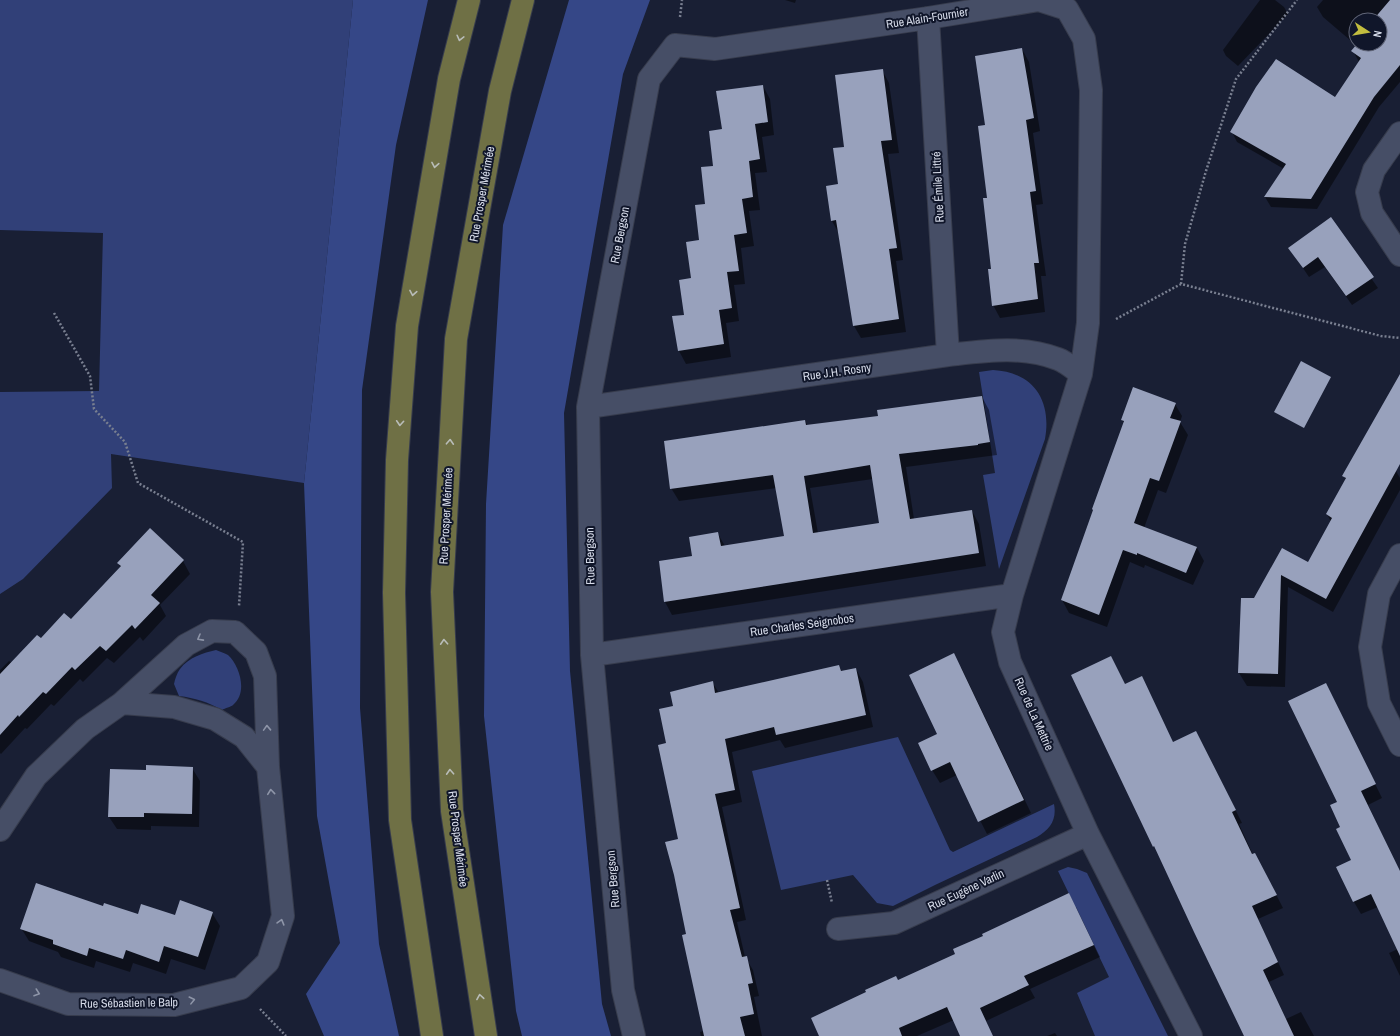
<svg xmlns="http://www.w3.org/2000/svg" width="1400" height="1036" viewBox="0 0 1400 1036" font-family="'Archivo Narrow',sans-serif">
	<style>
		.green { fill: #314078 }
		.forest { fill: #354787 }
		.shadow { fill: #0007; fill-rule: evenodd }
		.building { fill: #98a1bc; fill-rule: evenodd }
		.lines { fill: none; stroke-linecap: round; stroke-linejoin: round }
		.minor-casing { stroke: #373c4d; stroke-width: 24 }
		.primary-casing { stroke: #373c4d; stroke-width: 24 }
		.path { stroke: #797f90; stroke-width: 2.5; stroke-dasharray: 2 2; stroke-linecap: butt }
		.minor { stroke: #464e66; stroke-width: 22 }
		.primary { stroke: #6f7045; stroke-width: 22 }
		.oneway { stroke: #b8bcb8 }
		.oneway2 { stroke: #8e95a8 }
		.labels { text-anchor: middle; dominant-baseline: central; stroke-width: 4; stroke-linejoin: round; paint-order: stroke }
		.street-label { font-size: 12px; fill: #d7dcea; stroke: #10162a }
	</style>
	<rect width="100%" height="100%" fill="#191f34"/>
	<path class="green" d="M 0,0 L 353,0 L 304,483 L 111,454 L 112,488 L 23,579 L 0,594 L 0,392 L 99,391 L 103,233 L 0,230 Z
		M 993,370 C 1033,372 1052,400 1045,439 L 999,569 L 983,475 L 995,473 L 979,372 Z
		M 216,650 C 220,652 225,653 228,655 C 240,666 248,693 233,705 C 231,707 225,708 222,710 C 208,702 195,698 179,696 L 174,684 C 175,679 177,673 180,669 C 189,657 203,653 216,650 Z
		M 898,737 L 950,850 L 953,852 L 1054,804 C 1057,820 1050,829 1037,837 L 935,885 L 893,906 L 877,903 L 853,875 L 781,890 L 752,771 Z
		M 1068,867 L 1077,869 L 1087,873 L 1168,1036 L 1095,1036 L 1077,993 L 1109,977 L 1058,871 Z"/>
	<path class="forest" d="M 353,0 L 428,0 L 396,145 L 362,390 L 360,708 L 379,944 L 399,1036 L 324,1036 L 306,994 L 340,943 L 317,816 L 304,483 Z
		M 569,0 L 650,0 L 623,74 L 564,413 L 570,671 L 602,1004 L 611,1036 L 522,1036 L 516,1011 L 484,716 L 486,504 L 503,225 Z"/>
	<path class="shadow" d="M 785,0 L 796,0 L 795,3 Z
		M 1260,0 L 1275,0 L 1284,7 L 1288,14 L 1238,66 L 1226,56 L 1223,50 Z
		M 1323,0 L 1400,0 L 1400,82 L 1379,107 L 1317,209 L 1271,207 L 1265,197 L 1284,169 L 1237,142 L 1232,132 L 1335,99 L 1359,62 L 1353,51 L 1357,46 L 1323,17 L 1317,7 ZM 1356,20 L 1380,20 L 1380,44 L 1356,44 Z
		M 1022,49 L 1029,62 L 1040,131 L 1033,133 L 1043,204 L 1036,205 L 1046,276 L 1041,276 L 1045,312 L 1000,318 L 993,305 L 993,270 L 988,198 L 986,126 Z
		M 882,70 L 889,83 L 899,153 L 888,154 L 903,260 L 896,261 L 906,332 L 861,338 L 854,326 L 838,232 L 832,221 L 840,185 L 845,148 Z
		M 763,86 L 770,99 L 774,135 L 762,137 L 767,172 L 755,173 L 760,210 L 749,211 L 754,246 L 741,248 L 745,284 L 734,285 L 739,321 L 726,323 L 731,357 L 686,364 L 679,351 L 706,205 L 723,130 Z
		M 1330,219 L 1378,288 L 1352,305 L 1325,267 L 1309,277 L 1290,249 Z
		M 982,397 L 989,410 L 997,455 L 906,467 L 914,519 L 972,511 L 979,524 L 986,566 L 672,615 L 665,602 L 693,557 L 718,534 L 725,546 L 785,537 L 777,488 L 679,501 L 671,488 L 805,421 L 808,426 L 879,417 ZM 873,479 L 880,524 L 818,533 L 810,488 Z
		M 1175,404 L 1182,416 L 1180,422 L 1188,435 L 1166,493 L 1158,490 L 1144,528 L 1197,548 L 1204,561 L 1193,585 L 1145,565 L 1144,568 L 1130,562 L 1107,627 L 1069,613 L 1062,600 L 1124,423 L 1122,420 Z
		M 1396,471 L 1400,478 L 1400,490 L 1333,612 L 1288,587 L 1285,687 L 1247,686 L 1239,673 L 1255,599 L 1282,549 L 1308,563 L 1331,522 L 1327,514 L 1346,480 L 1344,476 Z
		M 183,561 L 190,574 L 160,605 L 166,616 L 143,641 L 140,637 L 114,663 L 107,658 L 83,682 L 80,679 L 54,706 L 51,704 L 27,729 L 25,728 L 1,754 L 0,753 L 0,670 L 9,661 L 12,663 L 41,640 L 71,621 L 121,568 L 118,563 Z
		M 839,666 L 842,672 L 856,669 L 863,682 L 873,727 L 785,748 L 780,740 L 732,752 L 742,802 L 722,807 L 746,920 L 737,922 L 745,957 L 753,970 L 759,996 L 754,997 L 762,1036 L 701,1036 L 700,1032 L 704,1031 L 687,935 L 679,840 L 667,744 L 674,707 L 712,682 L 719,693 Z
		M 961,667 L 1031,813 L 987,834 L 957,775 L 940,783 L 932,770 L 938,734 Z
		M 1326,684 L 1382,798 L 1368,805 L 1400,872 L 1400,976 L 1389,953 L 1398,949 L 1378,907 L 1361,914 L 1354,902 L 1352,861 L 1342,828 Z
		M 1125,685 L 1173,743 L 1196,733 L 1203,745 L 1242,823 L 1239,824 L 1253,855 L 1262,867 L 1283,908 L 1258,919 L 1284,975 L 1269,982 L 1286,1019 L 1301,1012 L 1314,1036 L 1245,1036 L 1161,859 L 1154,846 Z
		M 192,768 L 200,781 L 199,827 L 151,826 L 151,830 L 117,829 L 109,817 L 147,771 Z
		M 103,907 L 139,916 L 175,916 L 212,913 L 220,926 L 205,970 L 171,959 L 166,974 L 133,963 L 130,972 L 96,961 L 94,968 L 61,957 L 58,952 L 29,941 L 21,928 Z
		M 1076,907 L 1100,957 L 1030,989 L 1035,998 L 986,1021 L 988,1026 L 965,1036 L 963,1036 L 954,1020 L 917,1036 L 820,1036 L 898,981 Z
		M 1055,1033 L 1057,1036 L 1047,1036 Z"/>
	<path class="building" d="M 1390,0 L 1400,0 L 1400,65 L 1374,97 L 1311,199 L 1264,197 L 1286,164 L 1230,132 L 1256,87 L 1276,59 L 1335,97 L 1361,58 L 1351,51 L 1357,44 L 1380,44 L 1380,20 L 1373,20 Z
		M 1022,48 L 1034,118 L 1026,120 L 1036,191 L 1030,192 L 1039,263 L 1034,263 L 1038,299 L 992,306 L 988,269 L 991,269 L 983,198 L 987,198 L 978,126 L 985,125 L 975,56 Z
		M 883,69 L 892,140 L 881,141 L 897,248 L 889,249 L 899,319 L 853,326 L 836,220 L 831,221 L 826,186 L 838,184 L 833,148 L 844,147 L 835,75 Z
		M 763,85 L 768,122 L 755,124 L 760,159 L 749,161 L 753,197 L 742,199 L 747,233 L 734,235 L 739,271 L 727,272 L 732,308 L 719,310 L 724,344 L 678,351 L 672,316 L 684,315 L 679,280 L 691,278 L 686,242 L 699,240 L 695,205 L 705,204 L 701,167 L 713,166 L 709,131 L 722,129 L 716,91 Z
		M 1331,217 L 1374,277 L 1346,296 L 1318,257 L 1303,268 L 1288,248 Z
		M 1301,361 L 1331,377 L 1304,428 L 1274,412 Z
		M 1400,374 L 1400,464 L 1326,599 L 1281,575 L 1278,674 L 1238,673 L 1241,598 L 1254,598 L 1282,548 L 1308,562 L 1332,518 L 1326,514 L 1346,478 L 1342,476 Z
		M 1133,387 L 1176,403 L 1170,418 L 1181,421 L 1159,481 L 1150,478 L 1134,523 L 1197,547 L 1186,573 L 1137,553 L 1137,555 L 1123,550 L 1099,615 L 1061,600 L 1093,510 L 1092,509 L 1124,421 L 1121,420 Z
		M 982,396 L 990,442 L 978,444 L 978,445 L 899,454 L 910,519 L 972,510 L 979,553 L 664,602 L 659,561 L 692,556 L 689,537 L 718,532 L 721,546 L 784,536 L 773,475 L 670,489 L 664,441 L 805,420 L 806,425 L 878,416 L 877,410 ZM 870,465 L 879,523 L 813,533 L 804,476 Z
		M 150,528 L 184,560 L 151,595 L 160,603 L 135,629 L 132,625 L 106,651 L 100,646 L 75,670 L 72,667 L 46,694 L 43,692 L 19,717 L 18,715 L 0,735 L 0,674 L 37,635 L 41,638 L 64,613 L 71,619 L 121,566 L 117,563 Z
		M 954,653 L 1024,800 L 978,822 L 950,762 L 931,771 L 918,743 L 937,734 L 909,675 Z
		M 1111,656 L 1125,684 L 1142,676 L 1173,742 L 1196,731 L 1236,810 L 1232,812 L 1252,854 L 1255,853 L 1277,895 L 1252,906 L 1278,962 L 1263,970 L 1294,1036 L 1244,1036 L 1194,932 L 1154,846 L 1153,847 L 1071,675 Z
		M 839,665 L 841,671 L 856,668 L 866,715 L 776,735 L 774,727 L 725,739 L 735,790 L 715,794 L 740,908 L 730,910 L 742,957 L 747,956 L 753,983 L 748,984 L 754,1014 L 740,1017 L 745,1036 L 704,1036 L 682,935 L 686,934 L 674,875 L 665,842 L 678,839 L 658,745 L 666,743 L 659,709 L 673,706 L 670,692 L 713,681 L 715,693 Z
		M 1326,683 L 1376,784 L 1361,791 L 1400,871 L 1400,956 L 1371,894 L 1353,902 L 1336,867 L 1351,860 L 1336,829 L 1340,827 L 1330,805 L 1337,802 L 1288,701 Z
		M 146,765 L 193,767 L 192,814 L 144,813 L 144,817 L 108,817 L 110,769 L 146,770 Z
		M 36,883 L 103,906 L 104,903 L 138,914 L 141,904 L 175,915 L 180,900 L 213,912 L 198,957 L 164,946 L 159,962 L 126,950 L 123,959 L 89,948 L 87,956 L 53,944 L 53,940 L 20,929 Z
		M 1069,893 L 1094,945 L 1024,976 L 1029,985 L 980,1008 L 993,1036 L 960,1036 L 947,1007 L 899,1028 L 902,1036 L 819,1036 L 811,1018 L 866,992 L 865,990 L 896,976 L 898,980 L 955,954 L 953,949 L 983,936 L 982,934 Z"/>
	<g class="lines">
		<g class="minor-casing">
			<path id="minor" d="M 928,18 L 948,355
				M 1400,133 L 1374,170 L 1367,192 L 1372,213 L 1400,255
				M 588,407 L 948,355 C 984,351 1022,345 1058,359 C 1066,362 1074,369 1081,374
				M 1400,555 L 1379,594 L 1370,647 L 1379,703 L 1400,745
				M 592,655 L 1012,595
				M 0,830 L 36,776 L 85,729 L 122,703 L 174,707 L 215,719 L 244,737 L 268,767
				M 838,929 L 894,923 L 1088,834
				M 0,980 L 68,1004 L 174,1005 L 241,988 L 268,962 L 283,916 L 268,767 L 265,676 L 256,652 L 235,632 L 212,631 L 186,645 L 122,703
				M 634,1036 L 623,990 L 592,655 L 588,407 L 649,79 L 675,45 L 715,49 L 928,18 L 1039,0 L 1067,9 L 1084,39 L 1091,90 L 1088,323 L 1081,374 L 1012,595 L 1003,632 L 1010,662 L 1088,834 L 1191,1036"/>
		</g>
		<g class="primary-casing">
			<path id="primary" d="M 432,1036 L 400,820 L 394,593 L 397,460 L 407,326 L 449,79 L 469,0
				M 486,1036 L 452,811 L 442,592 L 456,339 L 500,91 L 523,0"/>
		</g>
		<path class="path" d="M 680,17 L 682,0
			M 1181,284 L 1185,244 L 1206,171 L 1236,79 L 1297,0
			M 54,313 L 90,376 L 94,409 L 125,442 L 138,483 L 243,542 L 239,606
			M 1116,319 L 1181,284 L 1381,336 L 1400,338
			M 827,880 L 832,903
			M 260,1009 L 286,1036"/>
		<use href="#minor" class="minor"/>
		<use href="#primary" class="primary"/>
	</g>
	<defs><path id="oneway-chevron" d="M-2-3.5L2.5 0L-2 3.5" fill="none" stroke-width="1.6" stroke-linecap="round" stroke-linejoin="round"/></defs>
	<g class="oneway">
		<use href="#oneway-chevron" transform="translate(460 38) rotate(104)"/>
		<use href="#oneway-chevron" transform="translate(435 165) rotate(100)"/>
		<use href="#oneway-chevron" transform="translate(413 293) rotate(100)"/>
		<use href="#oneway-chevron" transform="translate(400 423) rotate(94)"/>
		<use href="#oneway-chevron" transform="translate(450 442) rotate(-87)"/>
		<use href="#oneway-chevron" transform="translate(444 642) rotate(-93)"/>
		<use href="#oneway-chevron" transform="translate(450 772) rotate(-93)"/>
		<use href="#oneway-chevron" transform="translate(480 997) rotate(-99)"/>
	</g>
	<g class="oneway2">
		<use href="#oneway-chevron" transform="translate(200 638) rotate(151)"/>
		<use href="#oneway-chevron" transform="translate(267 728) rotate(-92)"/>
		<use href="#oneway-chevron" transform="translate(271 792) rotate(-96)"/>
		<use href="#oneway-chevron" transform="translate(281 922) rotate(-74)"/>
		<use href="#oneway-chevron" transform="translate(37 993) rotate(19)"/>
		<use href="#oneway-chevron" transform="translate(192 1000) rotate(-14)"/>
	</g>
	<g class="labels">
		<g class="street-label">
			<text transform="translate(927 18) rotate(-9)">Rue Alain-Fournier</text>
			<text transform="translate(938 187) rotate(-93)">Rue Émile Littré</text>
			<text transform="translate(482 194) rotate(-80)">Rue Prosper Mérimée</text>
			<text transform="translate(620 235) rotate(-79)">Rue Bergson</text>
			<text transform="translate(837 372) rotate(-8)">Rue J.H. Rosny</text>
			<text transform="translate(446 516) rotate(-87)">Rue Prosper Mérimée</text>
			<text transform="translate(590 556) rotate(-91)">Rue Bergson</text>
			<text transform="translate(802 625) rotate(-8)">Rue Charles Seignobos</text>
			<text transform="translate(1034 714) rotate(66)">Rue de La Mettrie</text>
			<text transform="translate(458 839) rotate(83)">Rue Prosper Mérimée</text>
			<text transform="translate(613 879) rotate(-95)">Rue Bergson</text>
			<text transform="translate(966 890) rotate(-25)">Rue Eugène Varlin</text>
			<text transform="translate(129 1003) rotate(-1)">Rue Sébastien le Balp</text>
		</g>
	</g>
	<g transform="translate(1368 32) rotate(102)"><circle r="19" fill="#10162a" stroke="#606577"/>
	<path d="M0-3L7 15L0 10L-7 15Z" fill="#c2bd3f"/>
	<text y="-6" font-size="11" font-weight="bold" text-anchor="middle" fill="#d7dcea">N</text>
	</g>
</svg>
